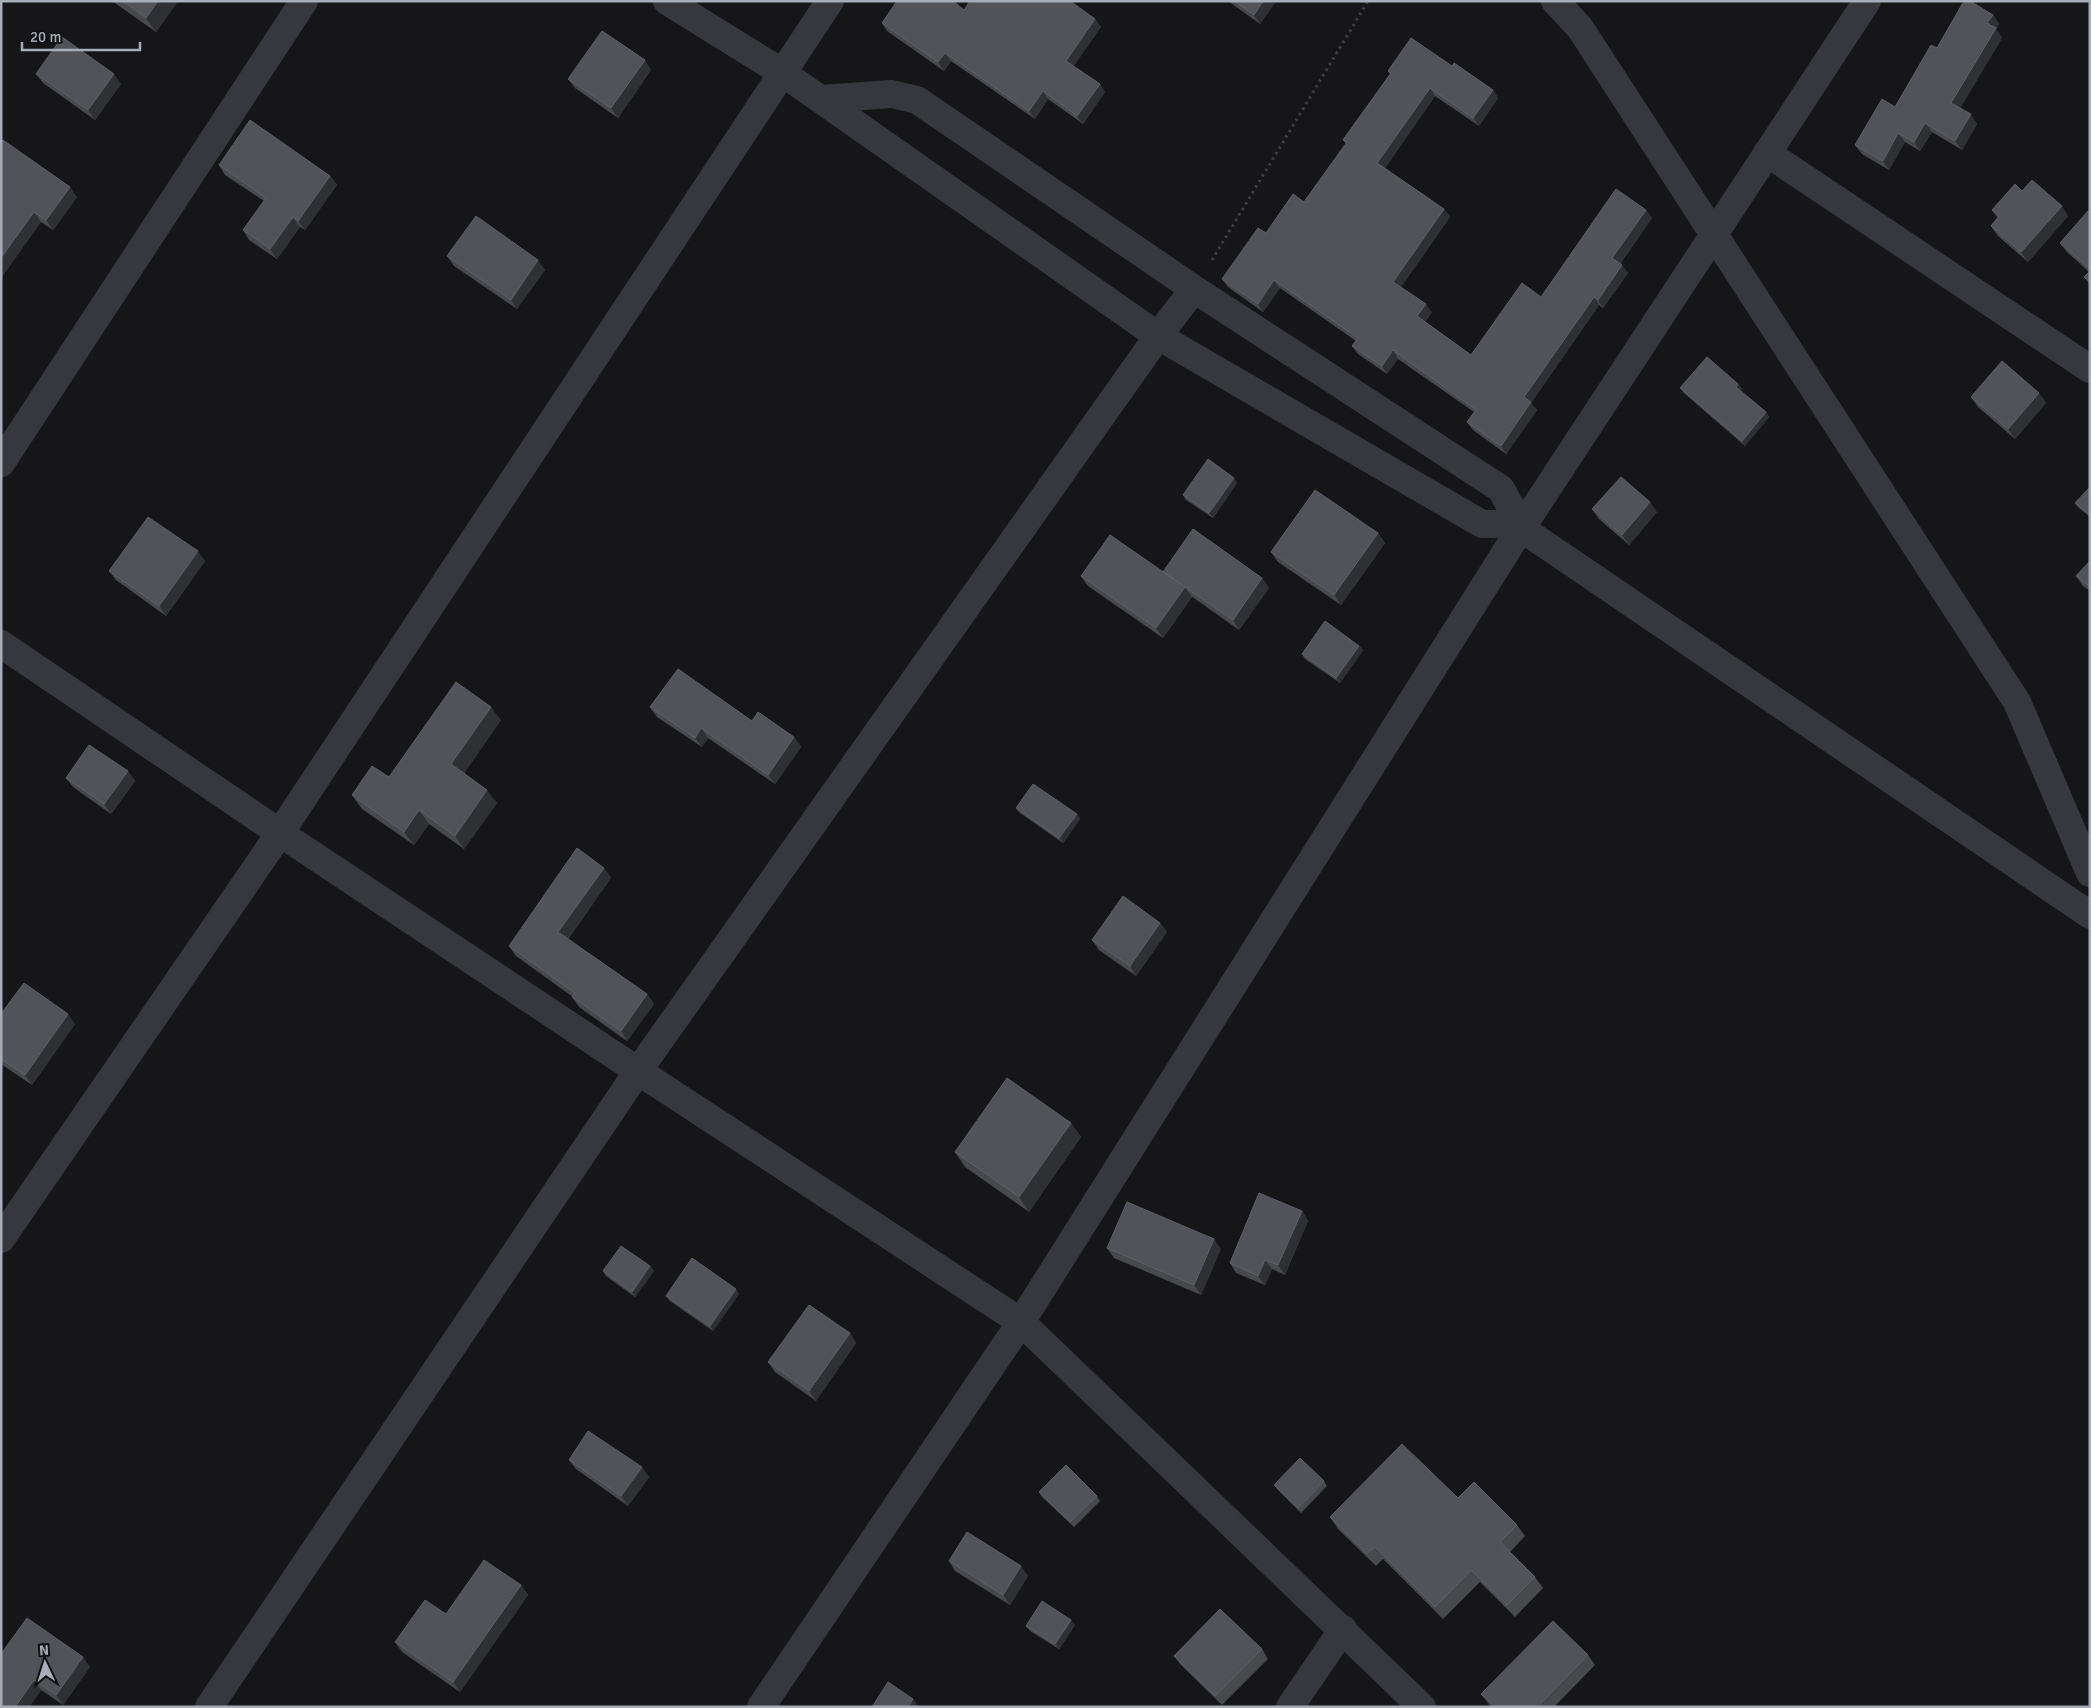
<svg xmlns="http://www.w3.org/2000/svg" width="2091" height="1708" viewBox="0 0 2091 1708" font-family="Signika,sans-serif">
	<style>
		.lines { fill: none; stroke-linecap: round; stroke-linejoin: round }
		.path { stroke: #3d3f44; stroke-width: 3; stroke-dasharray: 2.5 4; stroke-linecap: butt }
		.minor { stroke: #37383d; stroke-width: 28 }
		.wall { fill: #47494d }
		.shaded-wall { fill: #2f3033 }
		.building { fill: #525359; stroke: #5f6168 }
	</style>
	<rect width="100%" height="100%" fill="#161618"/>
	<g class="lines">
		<path class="path" d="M 1212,260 L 1368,1"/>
		<path class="minor" d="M 667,1 L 783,73 L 1158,336 L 1482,524 L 1502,524 L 1512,522
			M 1555,1 L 1580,28 L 2017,702 L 2090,873
			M 821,99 L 892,94 L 917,100 L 1194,289 L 1501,489 L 1513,511 L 1512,522 L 2090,915
			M 1767,153 L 2090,369
			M 1,463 L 304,1
			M 1,644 L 280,833 L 638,1071 L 1021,1322 L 1422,1707
			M 1,1239 L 280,833 L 830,1
			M 209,1707 L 638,1071 L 1158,336 L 1194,289
			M 761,1707 L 1021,1322 L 1509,547 L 1867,1
			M 1290,1707 L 1343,1629"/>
	</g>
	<path class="wall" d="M 112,1 L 178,1 L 156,32 Z
		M 1228,1 L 1276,1 L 1260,24 Z
		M 964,10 L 1095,19 L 1101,27 L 1073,66 L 1105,92 L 1083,124 L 1048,99 L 1035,119 L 951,61 L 944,71 L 887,31 L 882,23 Z
		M 1993,15 L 1999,24 L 1996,29 L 2002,38 L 1960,108 L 1977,124 L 1962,150 L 1932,132 L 1920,151 L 1905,142 L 1889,170 L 1862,154 L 1855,145 L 1895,107 L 1937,48 Z
		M 1452,66 L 1493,90 L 1498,98 L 1479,126 L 1435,96 L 1385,168 L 1444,209 L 1450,217 L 1401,287 L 1432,312 L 1425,322 L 1471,355 L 1646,210 L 1652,218 L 1620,264 L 1628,273 L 1603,308 L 1599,305 L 1531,403 L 1537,410 L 1506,454 L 1473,430 L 1467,422 L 1474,412 L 1398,359 L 1387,374 L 1358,354 L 1352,346 L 1356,341 L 1280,288 L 1263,312 L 1228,287 L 1222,279 L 1266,233 L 1304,202 L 1346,144 L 1343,140 L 1390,74 L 1388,71 Z
		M 651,70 L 618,118 L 575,88 L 568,79 Z
		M 36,74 L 121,84 L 95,120 L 43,83 Z
		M 3,140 L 77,197 L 53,230 L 41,222 L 1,278 Z
		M 219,165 L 330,176 L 337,185 L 305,230 L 300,227 L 277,259 L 249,240 L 243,230 L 264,201 L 225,175 Z
		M 2022,191 L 2068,216 L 2028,262 L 1998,236 L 1991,226 L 1998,218 L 1992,210 Z
		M 2090,213 L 2090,285 L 2084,277 L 2089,272 L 2067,252 L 2060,243 Z
		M 447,256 L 545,270 L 517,309 L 454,266 Z
		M 1738,384 L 1742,389 L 1740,391 L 1766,412 L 1769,417 L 1745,446 L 1684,393 L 1680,388 Z
		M 2039,393 L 2046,403 L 2015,439 L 1978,407 L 1971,397 Z
		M 1237,483 L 1213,518 L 1186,500 L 1183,495 Z
		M 2090,487 L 2090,517 L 2079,508 L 2075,503 Z
		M 1592,509 L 1657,512 L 1629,545 L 1599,519 Z
		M 1378,533 L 1385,543 L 1341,605 L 1278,562 L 1271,552 Z
		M 205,561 L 166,616 L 116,580 L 109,571 Z
		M 2090,561 L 2090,591 L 2083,586 L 2076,576 Z
		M 1163,572 L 1262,578 L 1269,588 L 1239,630 L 1191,596 L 1192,597 L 1163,638 L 1088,586 L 1081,576 Z
		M 1359,646 L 1363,650 L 1340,683 L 1305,659 L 1302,654 Z
		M 650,707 L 752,721 L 794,737 L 801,747 L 775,784 L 708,738 L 702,747 L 657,717 Z
		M 501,720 L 464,773 L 497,803 L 464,849 L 429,824 L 414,845 L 362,809 L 352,795 Z
		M 128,771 L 135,781 L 111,814 L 73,787 L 66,778 Z
		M 1016,808 L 1077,814 L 1080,819 L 1063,843 L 1020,813 Z
		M 604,868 L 611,878 L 568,939 L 647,994 L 654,1004 L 627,1041 L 579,1007 L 572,997 L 573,997 L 516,956 L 509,946 Z
		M 1160,923 L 1167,932 L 1136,976 L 1099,950 L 1092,940 Z
		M 1,1014 L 75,1024 L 32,1085 L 1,1064 Z
		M 1071,1123 L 1081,1137 L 1029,1212 L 965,1167 L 955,1152 Z
		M 1302,1211 L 1308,1221 L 1285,1275 L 1272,1269 L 1265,1285 L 1236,1273 L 1230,1263 Z
		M 1107,1248 L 1221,1249 L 1201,1295 L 1114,1258 Z
		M 650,1266 L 654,1271 L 635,1297 L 606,1276 L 603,1271 Z
		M 739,1294 L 713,1331 L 670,1301 L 666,1296 Z
		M 850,1333 L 856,1343 L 816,1401 L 775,1372 L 768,1362 Z
		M 569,1460 L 649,1477 L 628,1506 L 576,1469 Z
		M 1324,1481 L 1327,1486 L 1301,1513 L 1278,1490 L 1274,1485 Z
		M 1039,1492 L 1097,1496 L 1100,1501 L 1074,1527 L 1042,1497 Z
		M 1458,1498 L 1517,1525 L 1525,1536 L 1510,1552 L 1535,1577 L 1543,1588 L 1515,1617 L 1480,1582 L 1443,1619 L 1383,1559 L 1376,1566 L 1338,1529 L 1330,1517 Z
		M 949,1561 L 1028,1576 L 1010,1605 L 955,1571 Z
		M 521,1585 L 528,1595 L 460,1692 L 402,1652 L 395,1642 L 446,1614 Z
		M 1075,1625 L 1059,1649 L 1030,1631 L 1026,1626 Z
		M 1262,1649 L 1268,1659 L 1222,1705 L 1181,1665 L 1174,1656 Z
		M 1,1654 L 90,1667 L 63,1705 L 41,1690 L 29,1707 L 1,1707 Z
		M 1588,1655 L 1595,1665 L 1554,1707 L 1491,1707 L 1481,1694 Z"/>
	<path class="shaded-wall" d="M 158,1 L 178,1 L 156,32 L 146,18 Z
		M 1263,1 L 1276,1 L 1260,24 L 1254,15 Z
		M 1993,15 L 1999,24 L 1996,29 L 2002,38 L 1958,112 L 1951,103 L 1987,23 Z
		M 1095,19 L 1101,27 L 1072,69 L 1066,61 Z
		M 945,53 L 951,61 L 944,71 L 938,62 Z
		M 645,60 L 651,70 L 618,118 L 611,108 Z
		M 114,74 L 121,84 L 95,120 L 88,110 Z
		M 1100,84 L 1105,92 L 1083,124 L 1077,116 Z
		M 1430,88 L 1435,96 L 1383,171 L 1377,163 Z
		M 1493,90 L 1498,98 L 1479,126 L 1473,118 Z
		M 1043,91 L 1048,99 L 1035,119 L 1029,111 Z
		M 1971,114 L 1977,124 L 1962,150 L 1955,141 Z
		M 1925,123 L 1932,132 L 1920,151 L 1914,142 Z
		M 1898,133 L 1905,142 L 1889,170 L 1883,161 Z
		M 330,176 L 337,185 L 305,230 L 298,221 Z
		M 70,187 L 77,197 L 53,230 L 46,220 Z
		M 2062,206 L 2068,216 L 2028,262 L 2021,252 Z
		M 1444,209 L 1450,217 L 1399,290 L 1393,282 Z
		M 1646,210 L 1652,218 L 1618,266 L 1612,258 Z
		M 34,212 L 41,222 L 1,278 L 1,258 Z
		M 293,217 L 300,227 L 277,259 L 270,249 Z
		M 538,260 L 545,270 L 517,309 L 511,300 Z
		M 1622,265 L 1628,273 L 1603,308 L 1598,300 Z
		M 1274,280 L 1280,288 L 1263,312 L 1258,304 Z
		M 1594,297 L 1599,305 L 1531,403 L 1537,410 L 1506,454 L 1501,446 L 1524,397 Z
		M 1426,304 L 1432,312 L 1423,324 L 1417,316 Z
		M 1393,350 L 1398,359 L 1387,374 L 1382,366 Z
		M 1738,384 L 1742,389 L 1739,392 L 1736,387 Z
		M 2039,393 L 2046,403 L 2015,439 L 2008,429 Z
		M 1766,412 L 1769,417 L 1745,446 L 1742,441 Z
		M 1234,478 L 1237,483 L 1213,518 L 1209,513 Z
		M 1650,502 L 1657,512 L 1629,545 L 1622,535 Z
		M 1378,533 L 1385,543 L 1341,605 L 1334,595 Z
		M 198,551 L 205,561 L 166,616 L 159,606 Z
		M 1262,578 L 1269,588 L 1239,630 L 1233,620 Z
		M 1185,587 L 1192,597 L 1163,638 L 1156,628 Z
		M 1359,646 L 1363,650 L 1340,683 L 1336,678 Z
		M 491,707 L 501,720 L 461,778 L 451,764 Z
		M 701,728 L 708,738 L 702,747 L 695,738 Z
		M 794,737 L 801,747 L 775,784 L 768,775 Z
		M 128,771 L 135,781 L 111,814 L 104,804 Z
		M 487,790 L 497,803 L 464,849 L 455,836 Z
		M 419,810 L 429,824 L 414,845 L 404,832 Z
		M 1077,814 L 1080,819 L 1063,843 L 1059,838 Z
		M 604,868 L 611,878 L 565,942 L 558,932 Z
		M 1160,923 L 1167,932 L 1136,976 L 1130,966 Z
		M 647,994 L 654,1004 L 627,1041 L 621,1031 Z
		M 68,1014 L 75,1024 L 32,1085 L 25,1075 Z
		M 1071,1123 L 1081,1137 L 1029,1212 L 1019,1197 Z
		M 1302,1211 L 1308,1221 L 1285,1275 L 1278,1265 Z
		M 1214,1239 L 1221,1249 L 1201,1295 L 1194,1285 Z
		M 1265,1260 L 1272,1269 L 1265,1285 L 1258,1276 Z
		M 650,1266 L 654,1271 L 635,1297 L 632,1292 Z
		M 736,1289 L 739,1294 L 713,1331 L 710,1326 Z
		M 850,1333 L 856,1343 L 816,1401 L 809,1391 Z
		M 642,1467 L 649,1477 L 628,1506 L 621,1496 Z
		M 1021,1566 L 1028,1576 L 1010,1605 L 1003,1595 Z
		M 521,1585 L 528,1595 L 460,1692 L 453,1682 Z
		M 1071,1620 L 1075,1625 L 1059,1649 L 1055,1644 Z
		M 83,1657 L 90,1667 L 63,1705 L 56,1695 Z
		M 34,1680 L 41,1690 L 29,1707 L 15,1707 Z
		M 913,1699 L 919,1707 L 908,1707 Z"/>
	<path class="building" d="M 123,1 L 158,1 L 146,18 Z
		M 897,1 L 953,1 L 964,10 L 970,1 L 1070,1 L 1095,19 L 1066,61 L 1100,84 L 1077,116 L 1043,91 L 1029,111 L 945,53 L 938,62 L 882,23 Z
		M 1234,1 L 1263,1 L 1254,15 Z
		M 1964,1 L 1970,1 L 1993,15 L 1987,23 L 1996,28 L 1951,103 L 1971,114 L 1955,141 L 1925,123 L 1914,142 L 1898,133 L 1883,161 L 1855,145 L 1882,99 L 1895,107 L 1931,45 L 1937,48 Z
		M 602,31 L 645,60 L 611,108 L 568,79 Z
		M 62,37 L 114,74 L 88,110 L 36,74 Z
		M 1411,38 L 1452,66 L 1454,63 L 1493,90 L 1473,118 L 1430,88 L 1377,163 L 1444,209 L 1393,282 L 1426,304 L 1417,316 L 1471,355 L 1522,283 L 1541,297 L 1616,189 L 1646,210 L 1612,258 L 1622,265 L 1598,300 L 1594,297 L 1524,397 L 1531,402 L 1501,446 L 1467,422 L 1476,410 L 1393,350 L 1382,366 L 1352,346 L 1358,338 L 1274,280 L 1258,304 L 1222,279 L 1258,228 L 1266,233 L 1293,194 L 1304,202 L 1347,142 L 1343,140 L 1391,73 L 1388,71 Z
		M 250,120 L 330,176 L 298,221 L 293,217 L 270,249 L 243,230 L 266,198 L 219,165 Z
		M 3,140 L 70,187 L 46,220 L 34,212 L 1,258 L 1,142 Z
		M 2032,180 L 2062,206 L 2021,252 L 1991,226 L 1999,216 L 1992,210 L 2015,184 L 2022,191 Z
		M 2088,211 L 2090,213 L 2090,269 L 2060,243 Z
		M 476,216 L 538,260 L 511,300 L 447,256 Z
		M 2090,271 L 2090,282 L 2084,277 Z
		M 1707,357 L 1738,384 L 1736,387 L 1766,412 L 1742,441 L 1680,388 Z
		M 2002,361 L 2039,393 L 2008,429 L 1971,397 Z
		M 1208,459 L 1234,478 L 1209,513 L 1183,495 Z
		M 1621,477 L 1650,502 L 1622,535 L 1592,509 Z
		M 2090,487 L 2090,515 L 2075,503 Z
		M 1315,490 L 1378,533 L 1334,595 L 1271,552 Z
		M 148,517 L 198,551 L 159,606 L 109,571 Z
		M 1193,529 L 1262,578 L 1233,620 L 1163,572 Z
		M 1110,535 L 1185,587 L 1156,628 L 1081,576 Z
		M 2090,561 L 2090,587 L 2076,576 Z
		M 1325,621 L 1359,646 L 1336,678 L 1302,654 Z
		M 678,669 L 752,721 L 758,712 L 794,737 L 768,775 L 701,728 L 695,738 L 650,707 Z
		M 456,682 L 491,707 L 451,764 L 487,790 L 455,836 L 419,810 L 404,832 L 352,795 L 372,766 L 389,777 Z
		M 89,745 L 128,771 L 104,804 L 66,778 Z
		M 1033,784 L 1077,814 L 1059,838 L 1016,808 Z
		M 577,848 L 604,868 L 558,932 L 647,994 L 621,1031 L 572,997 L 575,993 L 509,946 Z
		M 1123,896 L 1160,923 L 1130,966 L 1092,940 Z
		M 24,983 L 68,1014 L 25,1075 L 1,1059 L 1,1014 Z
		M 1007,1078 L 1071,1123 L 1019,1197 L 955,1152 Z
		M 1259,1193 L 1302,1211 L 1278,1265 L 1265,1260 L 1258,1276 L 1230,1263 Z
		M 1127,1202 L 1214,1239 L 1194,1285 L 1107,1248 Z
		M 621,1246 L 650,1266 L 632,1292 L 603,1271 Z
		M 692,1258 L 736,1289 L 710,1326 L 666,1296 Z
		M 809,1305 L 850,1333 L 809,1391 L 768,1362 Z
		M 588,1431 L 642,1467 L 621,1496 L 569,1460 Z
		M 1402,1444 L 1458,1498 L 1474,1482 L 1517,1525 L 1500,1542 L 1535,1577 L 1507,1605 L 1471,1570 L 1435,1607 L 1375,1547 L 1367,1554 L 1330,1517 Z
		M 1300,1458 L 1324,1481 L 1298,1508 L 1274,1485 Z
		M 1066,1465 L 1097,1496 L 1070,1522 L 1039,1492 Z
		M 967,1532 L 1021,1566 L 1003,1595 L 949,1561 Z
		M 484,1560 L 521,1585 L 453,1682 L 395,1642 L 425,1600 L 446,1614 Z
		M 1042,1601 L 1071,1620 L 1055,1644 L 1026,1626 Z
		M 1220,1609 L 1262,1649 L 1215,1696 L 1174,1656 Z
		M 27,1618 L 83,1657 L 56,1695 L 34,1680 L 15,1707 L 9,1707 L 7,1705 L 6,1707 L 1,1707 L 1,1654 Z
		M 1553,1621 L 1588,1655 L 1537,1707 L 1495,1707 L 1481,1694 Z
		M 888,1682 L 913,1699 L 908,1707 L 872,1707 Z"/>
	<rect width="2091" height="1708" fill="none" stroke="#a8adb8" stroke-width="5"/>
	<g transform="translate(45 1663) rotate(356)" stroke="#111113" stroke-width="4" paint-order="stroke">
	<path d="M0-4L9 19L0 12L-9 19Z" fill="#a8adb8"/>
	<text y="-8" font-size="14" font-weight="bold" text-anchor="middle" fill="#a8adb8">N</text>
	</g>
	<path d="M22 42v8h118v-8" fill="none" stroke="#a8adb8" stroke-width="2.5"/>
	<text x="30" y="42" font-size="15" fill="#a8adb8" stroke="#111113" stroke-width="4" paint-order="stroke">20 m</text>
</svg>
